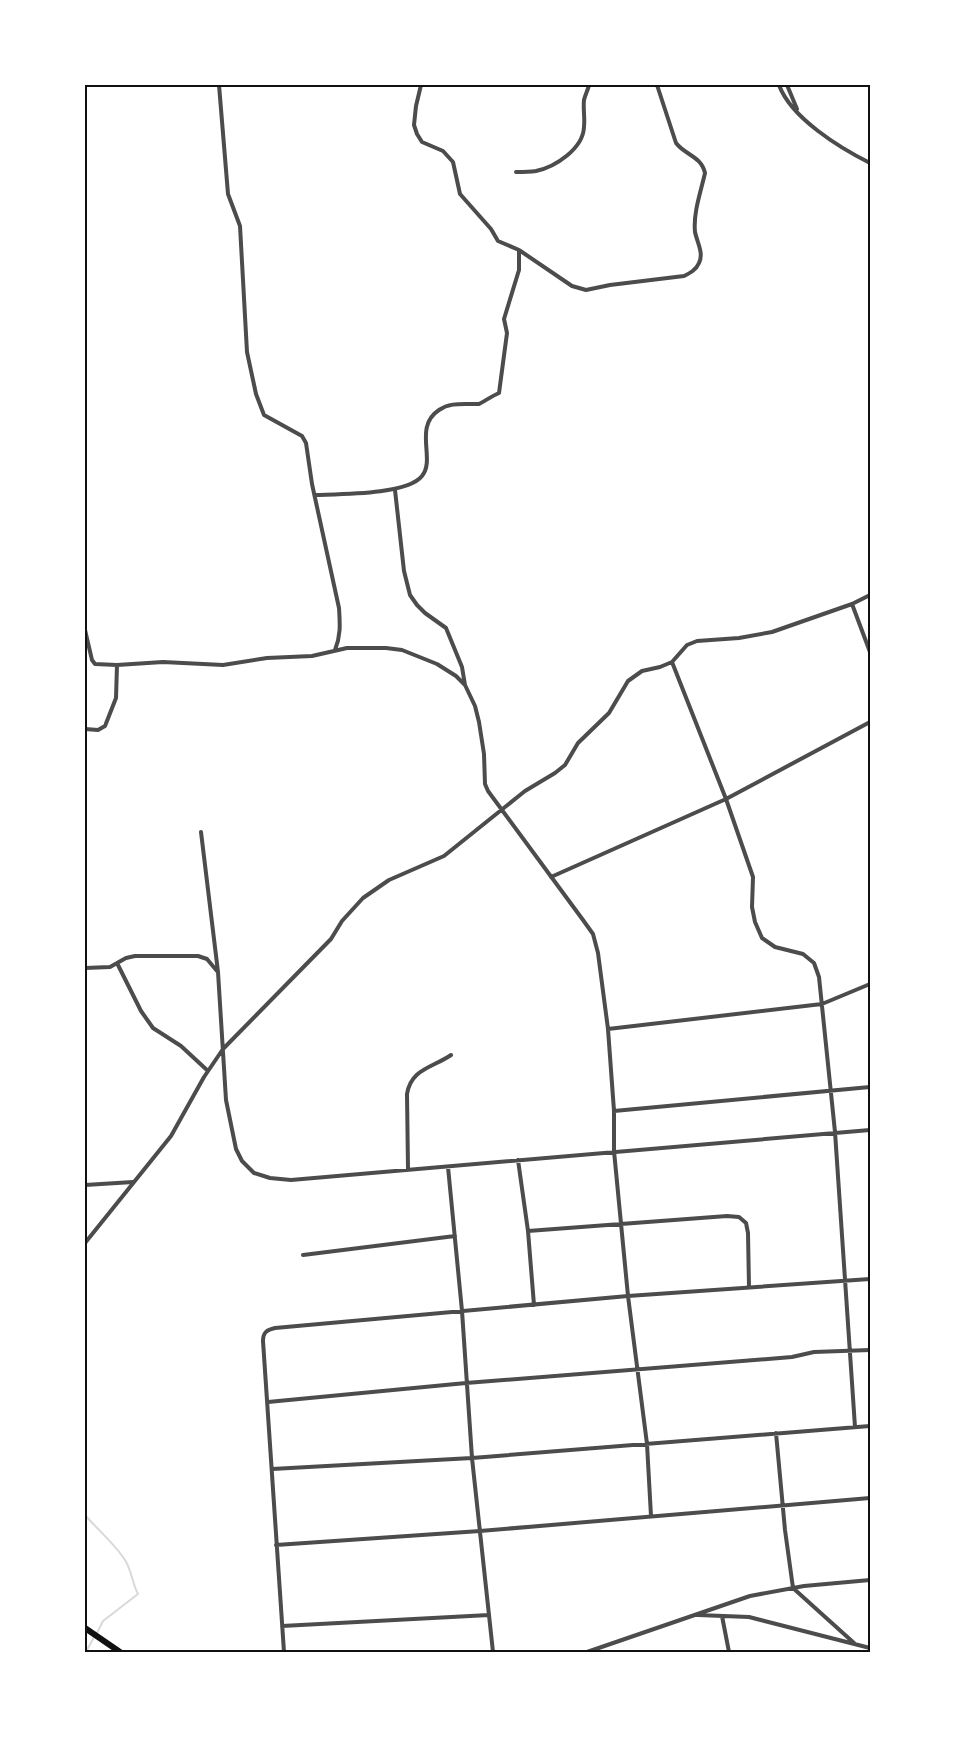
<svg xmlns="http://www.w3.org/2000/svg" width="955" height="1737" viewBox="0 0 955 1737" font-family="Mulish,sans-serif">
	<style>
		.lines { fill: none; stroke-linecap: round; stroke-linejoin: round }
		.stream { stroke: #d9d9d9; stroke-width: 2 }
		.minor { stroke: #4c4c4c; stroke-width: 4 }
		.primary { stroke: #111; stroke-width: 6 }
		.neatline { fill: none; stroke: #111; stroke-width: 2 }
	</style>
	<rect width="100%" height="100%" fill="#fff"/>
	<g class="lines">
		<path class="stream" d="M 85,1515 C 98,1530 115,1544 125,1560 C 132,1571 132,1583 138,1594 L 103,1621 L 97,1633
			M 86,1652 L 94,1637"/>
		<path class="minor" d="M 219,85 L 228,194 L 240,226 L 247,352 L 256,394 L 264,415 L 302,436 L 306,443 L 312,484 L 339,608 C 340,624 341,635 335,650
			M 421,85 L 416,106 L 414,125 L 417,134 L 422,142 L 443,151 L 453,162 L 460,194 L 491,229 L 498,241 L 519,250 L 572,286 L 586,290 L 610,285 L 684,276 C 690,273 696,270 699,263 C 704,253 697,242 695,232 C 693,213 701,191 705,173 C 701,156 685,155 676,143 L 657,85
			M 779,85 C 791,118 840,148 870,163
			M 787,85 L 797,109
			M 516,172 C 523,172 529,172 536,171 C 555,167 583,149 584,127 C 585,118 583,109 584,100 C 585,95 588,90 589,85
			M 395,490 L 404,571 L 410,595 L 417,605 L 425,613 L 446,628 L 462,667 L 465,685
			M 315,495 C 339,494 407,495 422,476 C 436,459 413,427 439,410 C 449,403 460,404 472,404 C 472,404 479,404 479,404 C 483,402 494,395 499,393 L 507,333 L 504,319 L 519,270 L 519,250
			M 852,604 L 870,652
			M 85,630 L 92,660 L 95,664 L 117,665
			M 672,662 L 726,799 L 753,877 L 752,907 L 755,922 L 762,938 L 775,947 L 803,954 L 814,963 L 819,977 L 835,1132 L 855,1427
			M 85,729 L 98,730 L 105,726 L 116,698 L 117,665 L 163,662 L 223,665 L 267,658 L 312,656 L 347,648 L 386,648 L 402,650 L 437,664 L 456,676 L 465,685 L 475,706 L 479,722 L 484,754 L 485,784 L 488,791 L 583,920 L 593,934 L 598,953 L 608,1029 L 614,1111 L 614,1151 L 628,1296 L 647,1444 L 651,1516
			M 201,832 L 218,972 L 226,1100 L 236,1149 L 242,1161 L 254,1173 L 270,1178 L 291,1180 L 870,1130
			M 551,877 L 726,799 L 870,722
			M 117,963 L 141,1011 L 153,1028 L 181,1046 L 208,1071
			M 85,968 L 110,967 L 126,958 L 135,956 L 198,956 L 207,959 L 217,971
			M 608,1029 L 822,1004 L 870,984
			M 614,1111 L 870,1087
			M 518,1160 L 528,1231 L 534,1305
			M 448,1167 L 462,1311 L 472,1458 L 493,1652
			M 408,1169 L 407,1094 C 411,1069 432,1068 451,1055
			M 85,1185 L 133,1182
			M 528,1231 L 727,1216 L 739,1217 L 746,1223 L 748,1233 L 749,1287
			M 85,1243 L 171,1136 L 204,1077 L 223,1049 L 331,939 L 342,921 L 363,898 L 389,880 L 444,856 L 525,791 L 555,773 L 565,765 L 578,743 L 609,713 L 628,681 L 642,671 L 660,667 L 672,662 L 687,645 L 697,641 L 739,638 L 772,632 L 852,604 L 870,595
			M 303,1255 L 455,1236
			M 268,1402 L 466,1383 L 792,1357 L 814,1352 L 870,1350
			M 776,1433 L 785,1530 L 793,1588 L 854,1643
			M 272,1469 L 472,1458 L 870,1426
			M 276,1545 L 480,1531 L 870,1498
			M 698,1615 L 749,1617 L 870,1648
			M 722,1616 L 729,1652
			M 282,1626 L 489,1615
			M 284,1652 L 263,1341 C 263,1332 267,1330 275,1328 L 628,1296 L 870,1279
			M 587,1652 L 750,1596 L 804,1586 L 870,1580"/>
		<path class="primary" d="M 85,1628 L 120,1652"/>
	</g>
	<rect width="955" height="1737" fill="none" stroke="#ffffff" stroke-width="172"/>
	<rect x="86" y="86" width="783" height="1565" class="neatline"/>
</svg>
